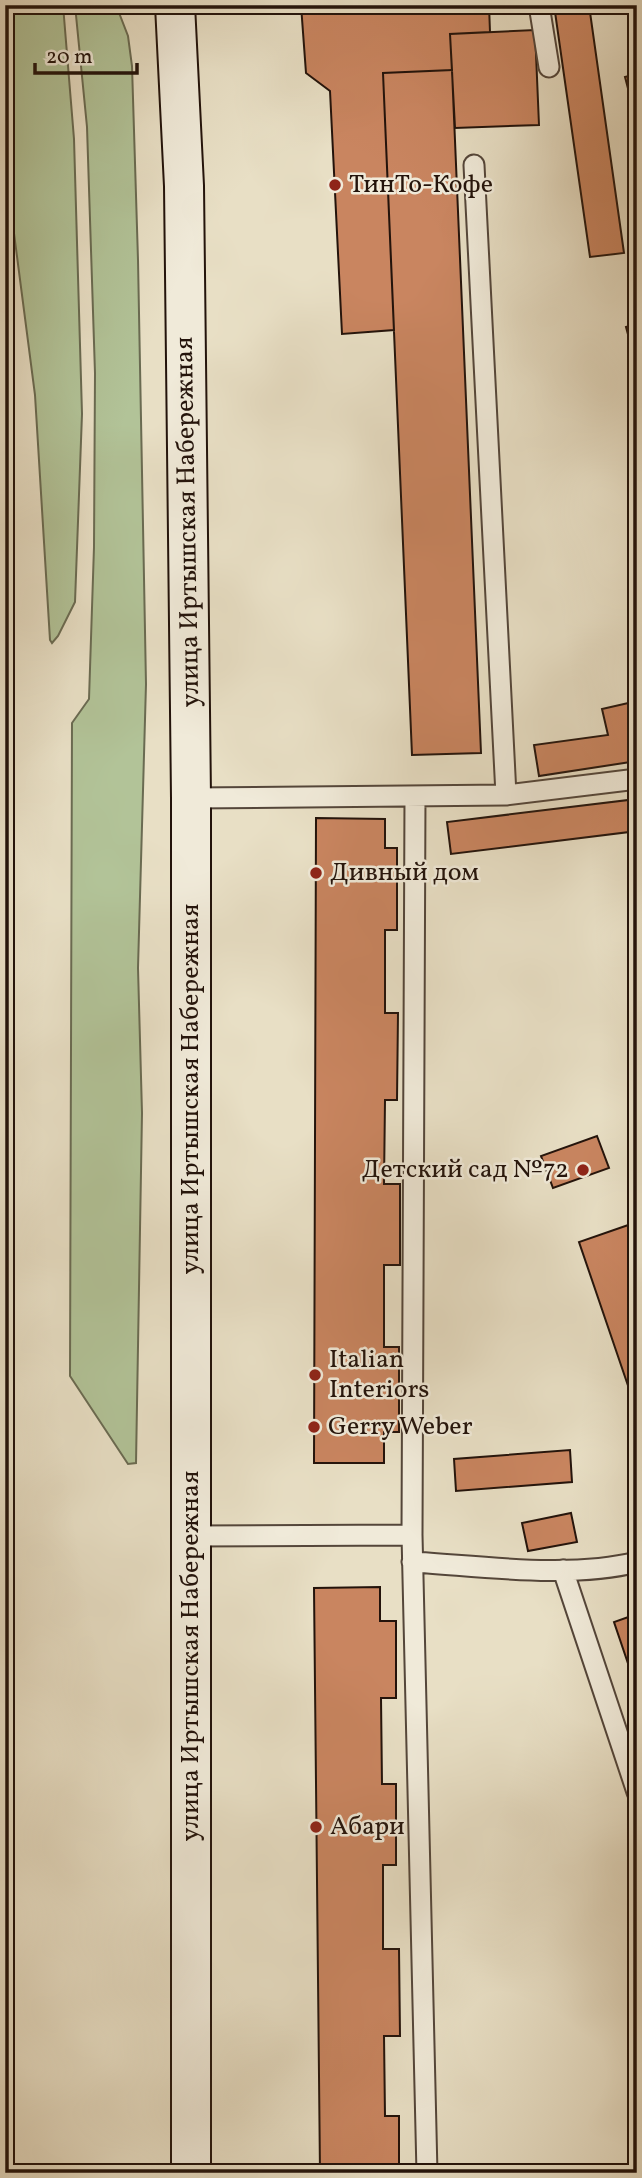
<svg xmlns="http://www.w3.org/2000/svg" width="642" height="2178" viewBox="0 0 642 2178" font-family="Vollkorn,serif">
	<style>
		.green { fill: #b2c398; stroke: #6a6b52; stroke-width: 2 }
		.building { fill: #c98560; stroke: #23130b; stroke-width: 2 }
		.lines { fill: none; stroke-linecap: round; stroke-linejoin: round }
		.lane-casing { stroke: #54463a; stroke-width: 23 }
		.secondary-casing { stroke: #23130b; stroke-width: 42 }
		.lane { stroke: #f0ead9; stroke-width: 19 }
		.secondary { stroke: #f0ead9; stroke-width: 38 }
		.poi-dot { fill: #8f2418; stroke: #f0ead9; stroke-width: 2.5 }
		.labels { text-anchor: middle; dominant-baseline: central; stroke-width: 5; stroke-linejoin: round; paint-order: stroke }
		.poi-label { font-size: 26px; fill: #23130b; stroke: #f0ead9; text-anchor: start }
		.street-label { font-size: 26px; fill: #23130b; stroke: #f0ead9 }
	</style>
	<rect width="100%" height="100%" fill="#e8dfc5"/>
	<filter id="stains"><feTurbulence type="fractalNoise" baseFrequency=".00286" numOctaves="4"/><feColorMatrix values="0 0 0 0 .2 0 0 0 0 .09 0 0 0 0 .02 0 0 0 .5 -.17"/></filter>
	<radialGradient id="worn" r=".72"><stop offset=".6" stop-color="#630" stop-opacity="0"/><stop offset="1" stop-color="#630" stop-opacity=".3"/></radialGradient>
	<path class="green" d="M 18,5 L 63,5 L 74,139 L 82,414 L 75,602 L 58,636 L 52,643 L 50,640 L 35,395 L 5,164 L 5,18 Z
		M 75,5 L 116,5 L 128,36 L 132,66 L 138,260 L 146,684 L 138,968 L 142,1113 L 136,1463 L 128,1464 L 70,1376 L 72,723 L 89,699 L 94,547 L 95,373 L 87,127 Z"/>
	<path class="building" d="M 301,5 L 489,5 L 490,32 L 450,34 L 452,70 L 383,73 L 394,330 L 342,334 L 330,91 L 306,73 Z
		M 554,5 L 589,5 L 624,253 L 590,257 Z
		M 535,30 L 539,125 L 455,128 L 450,34 Z
		M 452,70 L 481,753 L 412,755 L 383,73 Z
		M 637,74 L 637,123 L 625,77 Z
		M 637,324 L 637,368 L 626,327 Z
		M 637,701 L 637,761 L 539,776 L 534,745 L 608,735 L 602,709 Z
		M 637,799 L 637,831 L 451,854 L 447,822 Z
		M 316,818 L 385,819 L 385,848 L 397,848 L 397,930 L 385,930 L 385,1013 L 398,1013 L 397,1100 L 385,1100 L 384,1184 L 400,1184 L 400,1265 L 384,1265 L 384,1347 L 399,1347 L 399,1432 L 384,1432 L 384,1463 L 314,1463 Z
		M 597,1136 L 609,1168 L 553,1188 L 541,1156 Z
		M 637,1222 L 637,1412 L 579,1242 Z
		M 570,1450 L 572,1482 L 456,1491 L 454,1459 Z
		M 571,1513 L 577,1542 L 528,1551 L 522,1523 Z
		M 380,1587 L 380,1621 L 396,1621 L 396,1698 L 381,1698 L 382,1784 L 396,1784 L 396,1865 L 383,1865 L 383,1949 L 399,1949 L 400,2036 L 384,2036 L 385,2116 L 399,2116 L 399,2173 L 320,2173 L 314,1588 Z
		M 637,1614 L 637,1690 L 614,1622 Z"/>
	<g class="lines">
		<g class="lane-casing">
			<path id="lane" d="M 539,5 L 549,67
				M 474,165 L 506,795
				M 415,796 L 412,1535 L 427,2173
				M 191,798 L 506,795 L 637,779
				M 191,1536 L 412,1535
				M 412,1562 C 481,1566 570,1579 637,1562
				M 563,1570 L 637,1792"/>
		</g>
		<g class="secondary-casing">
			<path id="secondary" d="M 175,5 L 184,186 L 191,798 L 191,2173"/>
		</g>
		<use href="#lane" class="lane"/>
		<use href="#secondary" class="secondary"/>
	</g>
	<g class="poi-dot">
		<circle cx="335" cy="185" r="7"/>
		<circle cx="316" cy="873" r="7"/>
		<circle cx="583" cy="1170" r="7"/>
		<circle cx="315" cy="1375" r="7"/>
		<circle cx="314" cy="1427" r="7"/>
		<circle cx="316" cy="1827" r="7"/>
	</g>
	<g class="labels">
		<g class="poi-label">
			<text x="349" y="185">ТинТо-Кофе</text>
			<text x="330" y="873">Дивный дом</text>
			<text x="569" y="1170" text-anchor="end">Детский сад №72</text>
			<text x="329" y="1360">Italian<tspan x="329" dy="30">Interiors</tspan></text>
			<text x="328" y="1427">Gerry Weber</text>
			<text x="330" y="1827">Абари</text>
		</g>
		<g class="street-label">
			<text transform="translate(188 522) rotate(-91)">улица Иртышская Набережная</text>
			<text transform="translate(191 1089) rotate(-90)">улица Иртышская Набережная</text>
			<text transform="translate(191 1656) rotate(-90)">улица Иртышская Набережная</text>
		</g>
	</g>
	<rect width="642" height="2178" fill="none" stroke="#e8dfc5" stroke-width="28"/>
	<rect x="7" y="7" width="628" height="2164" fill="none" stroke="#23130b" stroke-width="3.5"/>
	<rect x="14" y="14" width="614" height="2150" fill="none" stroke="#23130b" stroke-width="2"/>
	<path d="M35 63v10h102v-10" fill="none" stroke="#23130b" stroke-width="3.5"/>
	<text x="46" y="63" font-size="21" fill="#23130b" stroke="#f0ead9" stroke-width="5" paint-order="stroke">20 m</text>
	<rect width="100%" height="100%" filter="url(#stains)"/>
	<rect width="100%" height="100%" fill="url(#worn)"/>
</svg>
